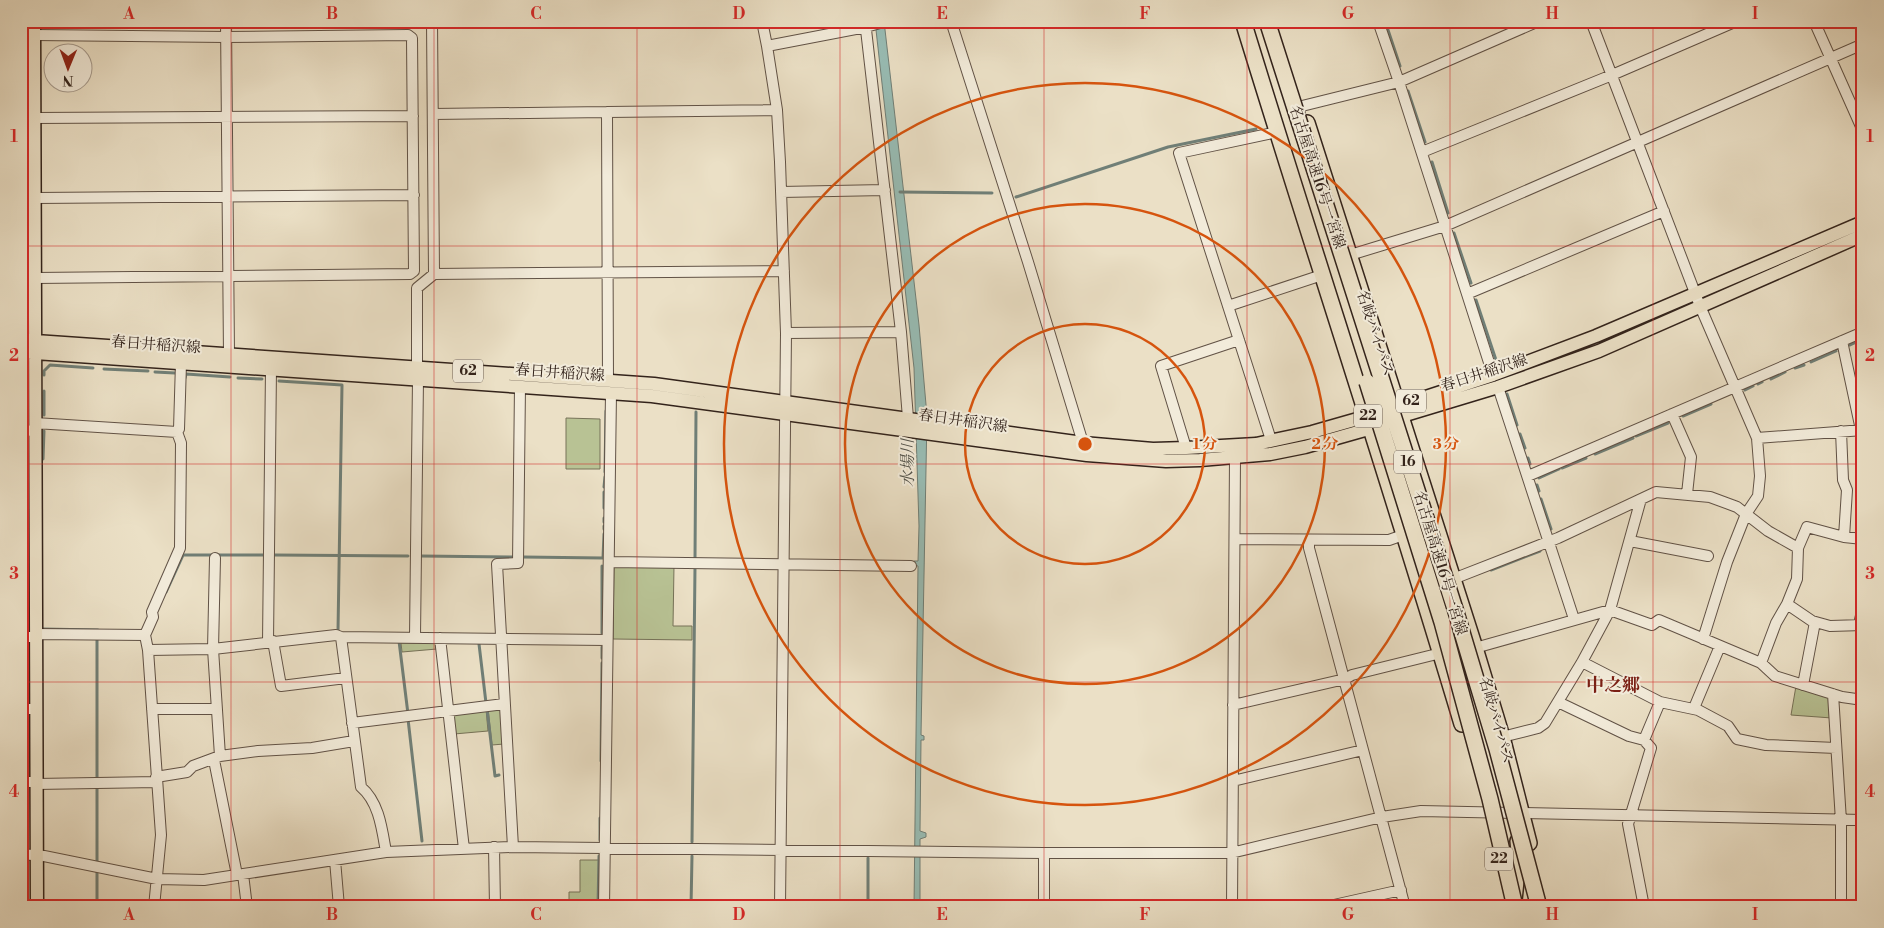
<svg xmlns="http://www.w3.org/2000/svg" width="1884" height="928" viewBox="0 0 1884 928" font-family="'Libre Bodoni','Noto Serif JP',serif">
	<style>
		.green { fill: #b8c294; stroke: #767258 }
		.water { fill: #98bdb5; stroke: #707f77 }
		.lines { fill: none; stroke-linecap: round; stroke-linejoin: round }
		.stream { stroke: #707f77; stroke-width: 3 }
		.minor-casing { stroke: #615246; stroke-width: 12 }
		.major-casing { stroke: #33231b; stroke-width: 15 }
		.highway-casing { stroke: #33231b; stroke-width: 18 }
		.minor { stroke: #f2ebda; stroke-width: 10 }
		.major { stroke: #ebe0c6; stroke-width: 12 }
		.highway { stroke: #ebe0c6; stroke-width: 15 }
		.highway-bridge-casing { stroke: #33231b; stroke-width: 18; stroke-linecap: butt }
		.highway-bridge { stroke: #ebe0c6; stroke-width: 15 }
		.grid { fill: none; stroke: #d62828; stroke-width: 1; stroke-opacity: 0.55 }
		.ring { fill: none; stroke: #d6540e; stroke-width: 2.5 }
		.labels { text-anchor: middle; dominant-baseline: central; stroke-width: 4; stroke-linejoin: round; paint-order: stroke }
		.shield { fill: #f2ebda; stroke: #6c5f54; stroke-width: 1 }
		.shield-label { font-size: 14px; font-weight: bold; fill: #33231b }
		.street-label { font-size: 15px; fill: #33231b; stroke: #f2ebda }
		.water-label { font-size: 16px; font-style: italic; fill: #515149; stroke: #f2ebda }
		.quarter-label { font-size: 18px; font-weight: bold; fill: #7a1f14; stroke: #f2ebda }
		.centre { fill: #d6540e; stroke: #f2ebda; stroke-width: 2.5 }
		.ring-label { font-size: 15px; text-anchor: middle; font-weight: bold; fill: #d6540e; stroke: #f2ebda; stroke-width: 4; stroke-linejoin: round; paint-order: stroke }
		.neatline { fill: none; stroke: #d62828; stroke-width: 2 }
		.grid-label { font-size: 16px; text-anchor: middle; font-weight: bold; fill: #d62828 }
	</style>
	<rect width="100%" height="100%" fill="#ebe0c6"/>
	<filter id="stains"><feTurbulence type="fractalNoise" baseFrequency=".004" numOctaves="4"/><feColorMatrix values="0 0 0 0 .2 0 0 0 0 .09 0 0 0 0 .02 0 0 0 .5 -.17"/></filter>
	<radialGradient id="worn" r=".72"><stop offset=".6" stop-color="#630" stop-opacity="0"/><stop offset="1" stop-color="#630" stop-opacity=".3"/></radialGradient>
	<path class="green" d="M 566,418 L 600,419 L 600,469 L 566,469 Z
		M 614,566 L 674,566 L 673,626 L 692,626 L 692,640 L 613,639 Z
		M 401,643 L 437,643 L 437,649 L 402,652 Z
		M 1796,686 L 1830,696 L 1832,718 L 1791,715 Z
		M 488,708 L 501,708 L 504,744 L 492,745 Z
		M 486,709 L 488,731 L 454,734 L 454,712 Z
		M 580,860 L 599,860 L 598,907 L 569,907 L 569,892 L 580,892 Z"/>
	<path class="water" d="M 875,21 L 884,21 L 919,325 L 927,416 L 921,735 L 924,736 L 924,740 L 921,740 L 920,831 L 926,833 L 926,837 L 920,839 L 920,907 L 914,907 L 918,566 L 914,565 L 914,561 L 918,561 L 919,526 L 914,368 Z"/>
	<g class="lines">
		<path class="stream" d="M 1385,21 L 1400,66
			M 1408,91 L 1425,142
			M 1432,162 L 1448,213
			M 900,192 L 992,193
			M 1016,197 L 1168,147 L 1256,129
			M 1454,233 L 1471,283
			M 1476,300 L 1497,363
			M 1850,345 L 1863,339
			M 1811,362 L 1836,351
			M 1795,368 L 1804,365
			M 104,369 L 148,371
			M 155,372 L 175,373
			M 44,375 L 44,371 L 50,365 L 93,368
			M 185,378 L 186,374 L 230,377
			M 238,378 L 262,379
			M 1771,379 L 1785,372
			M 279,381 L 342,385 L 338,631
			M 1758,384 L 1762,382
			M 1745,390 L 1753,386
			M 44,391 L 44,415
			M 1507,394 L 1517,425
			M 1683,416 L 1711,404
			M 1520,434 L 1525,448
			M 1636,436 L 1668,423
			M 1595,454 L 1633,438
			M 1528,458 L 1530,464
			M 43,459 L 44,431
			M 21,466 L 30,466
			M 1562,468 L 1586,458
			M 605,472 L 606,411
			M 1539,478 L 1559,469
			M 1537,485 L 1539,491
			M 604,487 L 605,477
			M 1541,499 L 1551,529
			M 604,508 L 604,492
			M 604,522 L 604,518
			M 604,529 L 604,526
			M 275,555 L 408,556
			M 421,556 L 512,557
			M 523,557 L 603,558 L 604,534
			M 695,559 L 696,412
			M 1491,570 L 1540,551
			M 166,592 L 183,555 L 263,555
			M 21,628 L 30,629
			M 43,629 L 98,630
			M 602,633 L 602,566
			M 399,641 L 408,714
			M 479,644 L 486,703
			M 602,658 L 602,647
			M 487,709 L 495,776 L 499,775
			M 408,719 L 422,841
			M 601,761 L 602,663
			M 97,778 L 97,638
			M 97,787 L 97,861
			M 600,840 L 600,818
			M 692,842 L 695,567
			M 97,907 L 97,871
			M 598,907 L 599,856
			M 691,907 L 692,856
			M 868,907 L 868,858"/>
		<g class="minor-casing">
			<path id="minor" d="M 226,21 L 229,354
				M 432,21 L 434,274
				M 762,21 L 767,46 L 777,110 L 780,162 L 786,333 L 780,907
				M 865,21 L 901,332 L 908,418
				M 951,21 L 1028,262 L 1083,443
				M 1378,21 L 1399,82 L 1493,375
				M 1591,21 L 1700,306 L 1757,438 L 1760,476 L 1758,496 L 1746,514 L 1727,562 L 1703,639
				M 1814,21 L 1863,131
				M 35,35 L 226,37 L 408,35 L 412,38 L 414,271 L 410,274 L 35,278
				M 767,46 L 866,27 L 887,21
				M 21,82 L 35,83
				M 1302,106 L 1399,82 L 1539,21
				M 607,112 L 777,110
				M 433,114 L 607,112 L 608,381
				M 34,118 L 413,116
				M 21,137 L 34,137
				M 1422,152 L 1612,75 L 1737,21
				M 781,192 L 885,190
				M 35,198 L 414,195
				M 1350,255 L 1445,226 L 1863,44
				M 1467,294 L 1664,211
				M 1228,306 L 1322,275
				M 786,333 L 901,332
				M 1842,341 L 1861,430
				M 417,367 L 417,288 L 434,274 L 784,271
				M 1498,387 L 1574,619
				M 1672,414 L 1691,457 L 1687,494
				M 35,423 L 177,432 L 179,429 L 181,363
				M 21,430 L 35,431
				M 1841,431 L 1843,480 L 1847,490 L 1844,537
				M 1757,438 L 1863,430
				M 1271,440 L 1179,153 L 1277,132
				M 1186,448 L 1161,366 L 1239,340
				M 1528,476 L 1863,332
				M 1235,539 L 1389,540 L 1406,534
				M 1309,540 L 1309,548 L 1405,907
				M 1630,541 L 1708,556
				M 215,558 L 213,649 L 220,756
				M 609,562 L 911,566
				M 1453,579 L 1558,538 L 1656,492 L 1710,497 L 1737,507 L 1768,531 L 1798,548
				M 1787,604 L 1812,621 L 1830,626 L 1863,625
				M 1859,624 L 1863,607
				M 36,634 L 145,635
				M 21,637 L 36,637
				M 341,637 L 361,787 C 379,802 382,829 386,852
				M 415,637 L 418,379
				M 440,638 L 464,849
				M 273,641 L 281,686 L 346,678
				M 268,642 L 271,369
				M 1475,648 L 1610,610 L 1652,625 L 1659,620 L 1761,663 L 1775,676 L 1842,697 L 1863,700
				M 148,650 L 213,649 L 336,635 L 341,637 L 607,640
				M 1582,662 L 1660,702 L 1698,710 L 1728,726 L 1737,739 L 1766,745 L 1836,748
				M 1761,663 L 1776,623 L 1787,604 L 1797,579 L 1798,548 L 1807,527 L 1844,537 L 1863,539
				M 1803,685 L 1815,622
				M 1833,694 L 1841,821 L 1841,907
				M 1558,702 L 1629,736 L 1644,740
				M 1233,705 L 1345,679 L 1352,675 L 1441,653
				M 1694,708 L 1720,646
				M 21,709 L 36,709
				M 152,709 L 217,709
				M 352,723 L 504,704
				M 1502,737 L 1538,728 L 1545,723 L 1582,662 L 1610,610 L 1641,499
				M 214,760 L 237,875
				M 156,777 L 187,772 L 193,766 L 220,756 L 258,751 L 312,748 L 354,741
				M 1233,781 L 1363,750
				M 21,782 L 36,782
				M 36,784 L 157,782
				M 494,847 L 495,907
				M 513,847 L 497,564 L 518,563 L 520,386
				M 1044,853 L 1044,907
				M 21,854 L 44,856 L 157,879 L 204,880 L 386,852 L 513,847 L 1044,853 L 1231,853 L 1382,817 L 1421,811 L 1863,820
				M 335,860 L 339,907
				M 243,874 L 247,907
				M 154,907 L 161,835 L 148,650 L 145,635 L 153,617 L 152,612 L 180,548 L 181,443 L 177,432
				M 604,907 L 611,393
				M 1232,907 L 1235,458
				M 1325,907 L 1401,890
				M 1644,907 L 1628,824 L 1651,748 L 1644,740 L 1660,702"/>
		</g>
		<g class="major-casing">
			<path id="major" d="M 34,21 L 37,907
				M 21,340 L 654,384 L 1083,443 L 1153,449 L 1186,448 L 1256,444 L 1312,432 L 1368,416 L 1493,375 L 1596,336 L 1863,222
				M 21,352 L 652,396 L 1087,455 L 1166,461 L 1200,460 L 1270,454 L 1305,447 L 1372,428 L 1402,416 L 1498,387 L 1599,351 L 1863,235"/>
		</g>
		<g class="highway-casing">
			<path id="highway" d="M 1243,21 C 1315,256 1392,489 1462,724
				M 1307,123 L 1475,648 L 1502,737 L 1529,843
				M 1514,900 L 1519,853 L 1518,841"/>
		</g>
		<use href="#minor" class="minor"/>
		<use href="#major" class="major"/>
		<use href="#highway" class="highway"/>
		<g class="highway-bridge-casing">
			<path id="highway-bridge" d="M 1267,21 L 1455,609 L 1497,749 L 1539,907
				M 1367,382 L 1442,622 L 1490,799 L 1515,907"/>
		</g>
		<use href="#highway-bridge" class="highway-bridge"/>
	</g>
	<path class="grid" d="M 231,21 L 231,907M 434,21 L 434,907M 637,21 L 637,907M 840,21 L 840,907M 1044,21 L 1044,907M 1247,21 L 1247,907M 1450,21 L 1450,907M 1653,21 L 1653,907M 21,246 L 1863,246M 21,464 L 1863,464M 21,682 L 1863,682"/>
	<g class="ring">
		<circle cx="1085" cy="444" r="120"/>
		<circle cx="1085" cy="444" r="240"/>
		<circle cx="1085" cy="444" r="361"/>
	</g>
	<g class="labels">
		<g class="shield">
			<rect x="453" y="359.5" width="30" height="23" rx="4"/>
			<rect x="1396" y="389.5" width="30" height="23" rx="4"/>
			<rect x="1354" y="404.5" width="28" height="23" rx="4"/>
			<rect x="1394" y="450.5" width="28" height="23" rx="4"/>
			<rect x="1485" y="847.5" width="28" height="23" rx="4"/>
		</g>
		<g class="shield-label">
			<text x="468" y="371">62</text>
			<text x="1411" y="401">62</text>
			<text x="1368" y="416">22</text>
			<text x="1408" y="462">16</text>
			<text x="1499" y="859">22</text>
		</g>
		<g class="street-label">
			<text transform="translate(1317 177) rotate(72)">名古屋高速16号一宮線</text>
			<text transform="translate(1375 333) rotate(72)">名岐バイパス</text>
			<text transform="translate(156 345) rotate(4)">春日井稲沢線</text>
			<text transform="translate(560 373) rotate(4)">春日井稲沢線</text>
			<text transform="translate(1484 373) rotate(-18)">春日井稲沢線</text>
			<text transform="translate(963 421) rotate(8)">春日井稲沢線</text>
			<text transform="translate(1440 563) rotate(73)">名古屋高速16号一宮線</text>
			<text transform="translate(1496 720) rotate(74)">名岐バイパス</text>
		</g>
		<g class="water-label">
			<text transform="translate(908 463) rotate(-90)">水場川</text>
		</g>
		<g class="quarter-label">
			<text x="1613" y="685">中之郷</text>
		</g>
	</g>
	<circle cx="1085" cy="444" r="8" class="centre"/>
	<g class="ring-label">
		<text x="1205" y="449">1 分</text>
		<text x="1325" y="449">2 分</text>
		<text x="1446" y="449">3 分</text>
	</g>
	<rect width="1884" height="928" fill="none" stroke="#ebe0c6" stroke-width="55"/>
	<g transform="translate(68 68) rotate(181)"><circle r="24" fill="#f2ebda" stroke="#a69b8e"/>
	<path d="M0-4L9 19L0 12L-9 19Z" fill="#8f2418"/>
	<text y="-8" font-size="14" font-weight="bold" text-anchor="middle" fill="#33231b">N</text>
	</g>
	<rect x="28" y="28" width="1828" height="872" class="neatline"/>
	<g class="grid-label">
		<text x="129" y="19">A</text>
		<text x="332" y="19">B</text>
		<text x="536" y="19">C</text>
		<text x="739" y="19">D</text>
		<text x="942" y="19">E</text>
		<text x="1145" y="19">F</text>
		<text x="1348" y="19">G</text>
		<text x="1552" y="19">H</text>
		<text x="1755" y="19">I</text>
		<text x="14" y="142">1</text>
		<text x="1870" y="142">1</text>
		<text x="14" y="361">2</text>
		<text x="1870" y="361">2</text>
		<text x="14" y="579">3</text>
		<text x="1870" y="579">3</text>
		<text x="14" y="797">4</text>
		<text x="1870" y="797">4</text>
		<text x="129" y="920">A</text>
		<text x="332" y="920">B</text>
		<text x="536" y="920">C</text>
		<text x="739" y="920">D</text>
		<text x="942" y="920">E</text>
		<text x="1145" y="920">F</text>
		<text x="1348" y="920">G</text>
		<text x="1552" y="920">H</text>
		<text x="1755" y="920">I</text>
	</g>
	<rect width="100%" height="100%" filter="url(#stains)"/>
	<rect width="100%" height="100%" fill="url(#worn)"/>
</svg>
